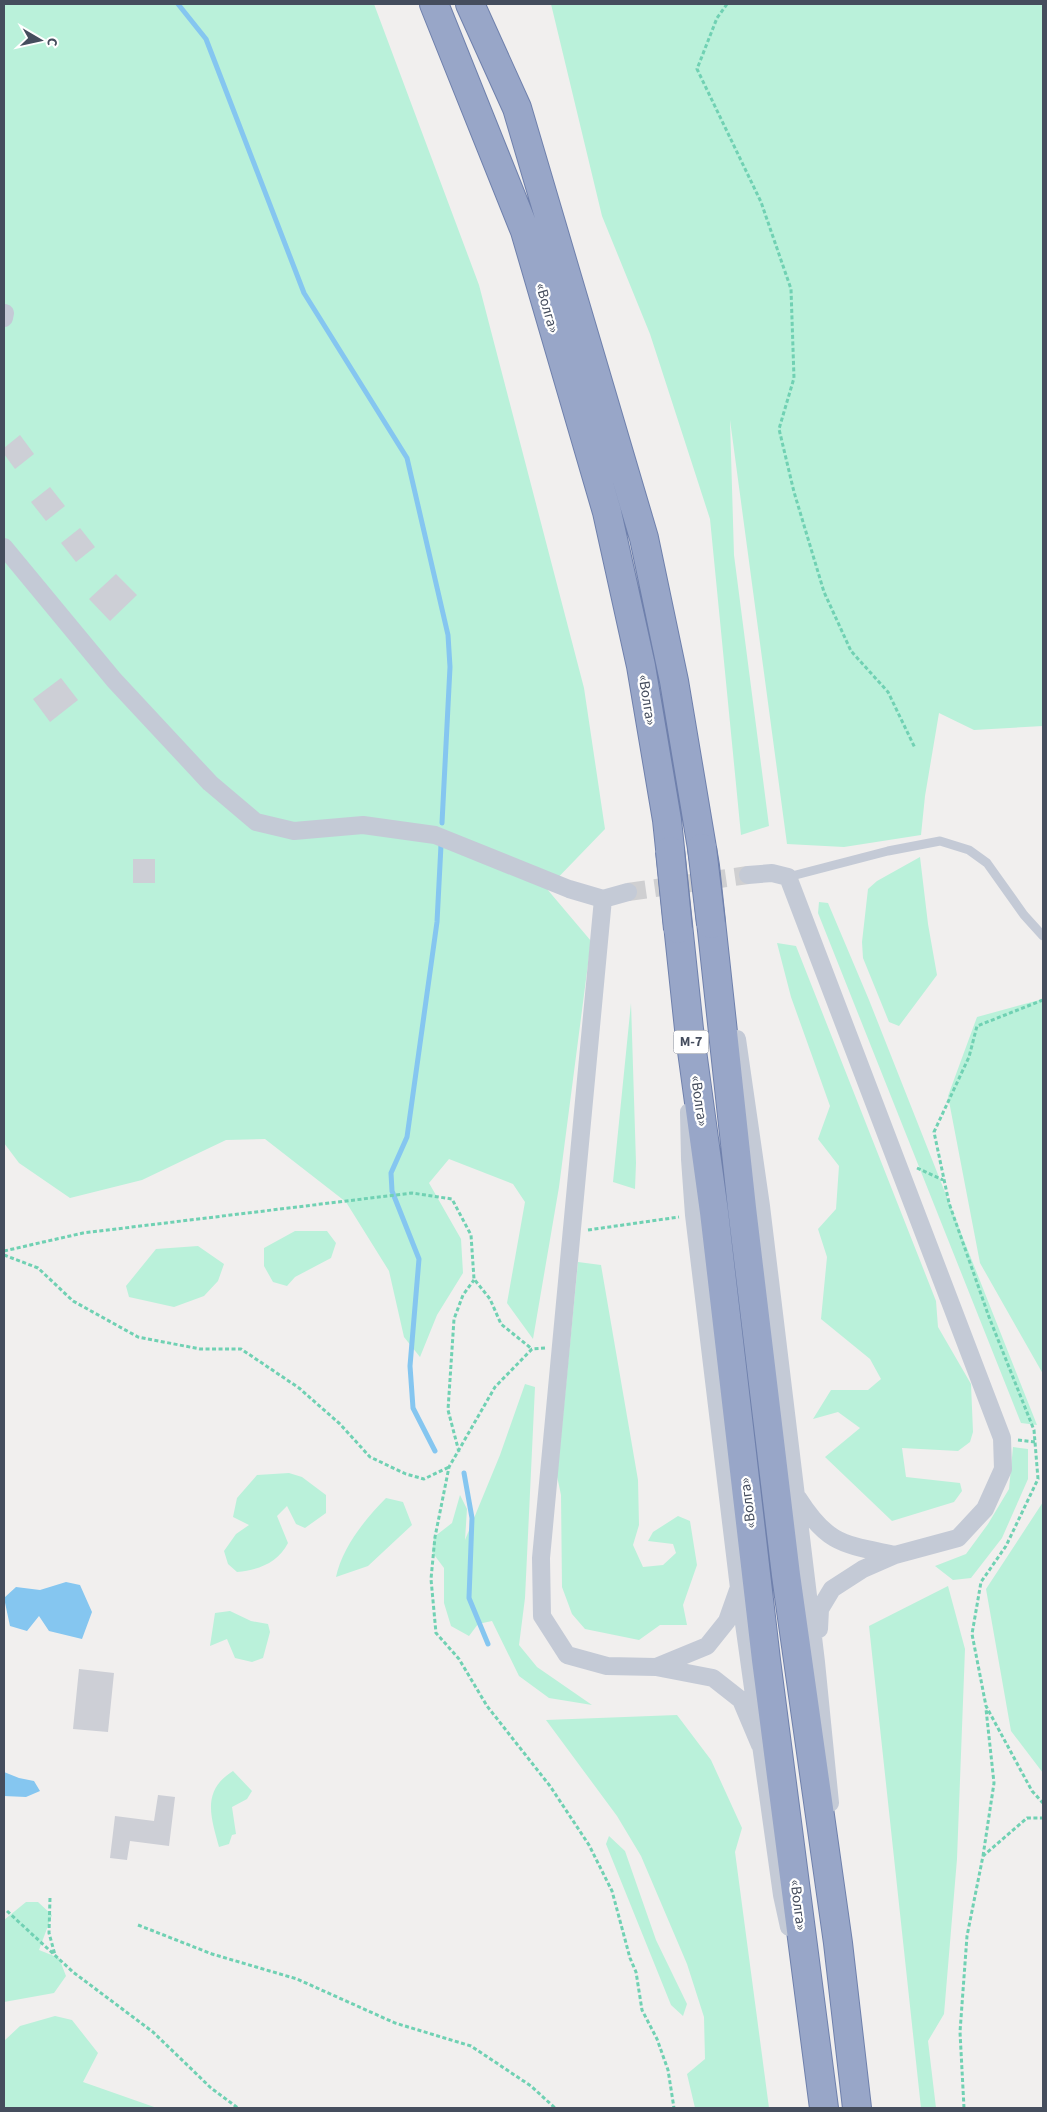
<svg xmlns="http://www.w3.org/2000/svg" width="1047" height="2112" viewBox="0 0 1047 2112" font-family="'Source Sans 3',sans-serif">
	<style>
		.green { fill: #baf1da }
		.water { fill: #85c6f0 }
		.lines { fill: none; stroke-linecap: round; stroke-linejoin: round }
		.stream { stroke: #85c6f0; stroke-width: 5 }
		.building { fill: #cdcfd6 }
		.minor-tunnel { stroke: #cfcfd1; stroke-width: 18; stroke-dasharray: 18 9; stroke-linecap: butt }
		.trunk-casing { stroke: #6f80ac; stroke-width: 30 }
		.path { stroke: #70d1b3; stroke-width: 3; stroke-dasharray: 4 2.5; stroke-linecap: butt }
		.service { stroke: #c4cad6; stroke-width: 9 }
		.minor { stroke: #c4cad6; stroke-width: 18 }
		.trunk { stroke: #98a6c8; stroke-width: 28 }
		.trunk-bridge-casing { stroke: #6f80ac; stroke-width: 30; stroke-linecap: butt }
		.trunk-bridge { stroke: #98a6c8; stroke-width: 28 }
		.labels { text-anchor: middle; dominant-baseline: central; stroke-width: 4.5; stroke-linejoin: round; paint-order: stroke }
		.shield { fill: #fff; stroke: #7d828e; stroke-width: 1 }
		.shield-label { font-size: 14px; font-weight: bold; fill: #454d5d }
		.street-label { font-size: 15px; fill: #454d5d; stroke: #fff }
	</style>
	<rect width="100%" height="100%" fill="#f1efee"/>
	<path class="green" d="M 4,4 L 374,4 L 479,285 L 584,688 L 605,829 L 547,889 L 591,941 L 559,1187 L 533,1339 L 507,1303 L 525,1202 L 513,1184 L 449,1159 L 429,1183 L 461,1239 L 463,1273 L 437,1315 L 420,1357 L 404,1337 L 389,1271 L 346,1202 L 265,1139 L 226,1140 L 142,1180 L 70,1198 L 19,1163 L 4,1143 Z
		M 551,4 L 1043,4 L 1043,726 L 974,730 L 939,713 L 925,796 L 921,835 L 844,847 L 787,844 L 730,420 L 734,555 L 769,826 L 741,835 L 710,519 L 650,334 L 602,216 Z
		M 920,857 L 928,924 L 937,975 L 899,1026 L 889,1022 L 863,958 L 862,942 L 868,889 L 877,881 Z
		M 819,902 L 828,903 L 869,1000 L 1037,1425 L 1021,1423 L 818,913 Z
		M 777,943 L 796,946 L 936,1301 L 938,1327 L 971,1384 L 973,1432 L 970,1442 L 958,1451 L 902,1448 L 906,1477 L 960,1483 L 962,1491 L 954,1502 L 892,1521 L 825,1457 L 860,1428 L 838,1412 L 813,1419 L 831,1390 L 868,1390 L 881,1379 L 870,1359 L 821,1319 L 827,1257 L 818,1229 L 836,1209 L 839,1166 L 818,1139 L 830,1106 L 791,997 Z
		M 1043,999 L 1043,1374 L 980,1263 L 948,1096 L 977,1017 Z
		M 631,1003 L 636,1163 L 635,1189 L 613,1182 Z
		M 295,1231 L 327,1231 L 336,1243 L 331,1258 L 295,1277 L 287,1286 L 273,1282 L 264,1266 L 264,1248 Z
		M 198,1246 L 224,1264 L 218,1281 L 204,1296 L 174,1307 L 129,1297 L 126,1286 L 156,1249 Z
		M 578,1262 L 601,1265 L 638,1480 L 639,1525 L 633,1545 L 643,1567 L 663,1565 L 676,1553 L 673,1544 L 648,1541 L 653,1532 L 678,1516 L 690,1521 L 697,1565 L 683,1605 L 687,1625 L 660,1625 L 639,1640 L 585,1629 L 572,1614 L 562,1587 L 561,1495 L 557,1476 Z
		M 525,1384 L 535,1387 L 525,1598 L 519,1645 L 537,1667 L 592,1705 L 549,1698 L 519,1676 L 492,1621 L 478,1624 L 469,1636 L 451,1626 L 444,1603 L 444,1568 L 432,1552 L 434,1537 L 452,1523 L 460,1495 L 467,1509 L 465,1540 L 500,1455 Z
		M 1013,1447 L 1028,1449 L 1028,1479 L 1002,1538 L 971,1578 L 953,1580 L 935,1566 L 966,1554 L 988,1524 L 1009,1489 Z
		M 289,1473 L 302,1477 L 326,1495 L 326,1513 L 305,1528 L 296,1524 L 287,1506 L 277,1516 L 288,1543 C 278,1563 258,1570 237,1572 L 228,1564 L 224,1551 L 236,1534 L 249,1525 L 233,1517 L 237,1498 L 257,1475 Z
		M 386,1498 L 403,1502 L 412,1525 L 368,1566 L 336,1577 C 342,1548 365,1519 386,1498 Z
		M 1043,1502 L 1043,1773 L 1011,1731 L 986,1589 Z
		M 948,1586 L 965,1649 L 957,1859 L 944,2014 L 928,2041 L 936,2108 L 921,2108 L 869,1626 Z
		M 230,1611 L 251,1621 L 268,1624 L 270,1632 L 263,1658 L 252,1662 L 235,1658 L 227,1639 L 210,1646 L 215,1613 Z
		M 677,1715 L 711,1760 L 742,1828 L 735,1852 L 769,2108 L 695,2108 L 687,2074 L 705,2059 L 704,2017 L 687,1964 L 641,1856 L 617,1816 L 546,1720 Z
		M 233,1771 L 252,1791 L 247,1799 L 232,1807 L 236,1834 L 232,1835 L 229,1844 L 219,1847 C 211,1817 201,1791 233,1771 Z
		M 609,1836 L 625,1851 L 656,1940 L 687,2004 L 683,2016 L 671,2005 L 606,1844 Z
		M 26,1902 L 38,1902 L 52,1915 L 39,1950 L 59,1958 L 66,1976 L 54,1993 L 4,2002 L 4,1920 Z
		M 55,2016 L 72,2020 L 98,2053 L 83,2082 L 157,2108 L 4,2108 L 4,2041 L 20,2026 Z"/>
	<path class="water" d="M 66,1582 L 80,1585 L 92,1612 L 82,1639 L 49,1631 L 39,1616 L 27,1631 L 10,1626 L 4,1598 L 16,1587 L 40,1590 Z
		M 4,1772 L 19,1778 L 34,1781 L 40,1791 L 26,1797 L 4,1796 Z"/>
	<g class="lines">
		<path class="stream" d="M 178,4 L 206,39 L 304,293 L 407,458 L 448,635 L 450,667 L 442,823
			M 435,1451 L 413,1408 L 410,1366 L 419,1259 L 392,1191 L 391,1173 L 407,1137 L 437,922 L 441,845
			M 464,1473 L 472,1518 L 469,1598 L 488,1644"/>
	</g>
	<path class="building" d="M 20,435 L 34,454 L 15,469 L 4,454 L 4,448 Z
		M 50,487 L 65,506 L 46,521 L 31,502 Z
		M 80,528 L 95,547 L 76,562 L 61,543 Z
		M 116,574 L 137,595 L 110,621 L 89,599 Z
		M 61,678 L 78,700 L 50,722 L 33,699 Z
		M 133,859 L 155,859 L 155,883 L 133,883 Z
		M 79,1669 L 114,1673 L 108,1732 L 73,1729 Z
		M 158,1795 L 175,1797 L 169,1846 L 130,1841 L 127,1860 L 110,1858 L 115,1816 L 154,1821 Z"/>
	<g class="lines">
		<path class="minor-tunnel" d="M 628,892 L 748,875"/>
		<g class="trunk-casing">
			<path id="trunk" d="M 434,4 L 525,231 L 607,512 L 641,666 L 667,820 L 689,1029 L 714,1212 L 766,1660 L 824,2108
				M 470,4 L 517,108 L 644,538 L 674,681 L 705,866 L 742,1208 L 786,1575 L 838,1943 L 857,2108"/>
		</g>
		<path class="path" d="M 727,4 L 717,18 L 697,69 L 761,202 L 791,289 L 794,378 L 779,429 L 794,492 L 824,592 L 851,651 L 888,692 L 915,748
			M 1043,1000 L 977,1026 L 969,1057 L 934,1132 L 949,1203 L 989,1317 L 1034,1430 L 1038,1479 L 1006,1546 L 981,1582 L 972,1634 L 986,1706 L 1032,1791 L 1043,1803
			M 917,1168 L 943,1180
			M 588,1230 L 679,1217
			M 4,1251 L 83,1233 L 412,1193 L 452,1199 L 471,1235 L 474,1279 L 490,1299 L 501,1324 L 532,1349
			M 4,1255 L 38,1268 L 73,1301 L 138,1337 L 200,1349 L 241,1349 L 299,1388 L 340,1424 L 370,1457 L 406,1474 L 424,1479 L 449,1467
			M 545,1348 L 532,1349 L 495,1387 L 449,1467 L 435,1537 L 431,1579 L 436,1633 L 459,1659 L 487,1706 L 550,1786 L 589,1845 L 612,1891 L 630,1958 L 636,1972 L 642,2010 L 657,2039 L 668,2070 L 674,2108
			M 1018,1440 L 1035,1442
			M 459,1452 L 448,1410 L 454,1319 L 463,1295 L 474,1280
			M 983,1856 L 994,1783 L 986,1709
			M 50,1898 L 49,1933 L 55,1955
			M 7,1911 L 73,1972 L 153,2032 L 211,2088 L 238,2108
			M 138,1925 L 212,1954 L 297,1979 L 395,2023 L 471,2046 L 531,2086 L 555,2108
			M 964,2108 L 960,2032 L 967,1936 L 983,1856 L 1027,1818 L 1043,1818"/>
		<path class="service" d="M 788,877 L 888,851 L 940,841 L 969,850 L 987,863 L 1024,915 L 1043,936"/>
		<path class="minor" d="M 4,318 L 5,313
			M 4,547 L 114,680 L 210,783 L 256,822 L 294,831 L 363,825 L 435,835 L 569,889 L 603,899
			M 748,875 L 772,873 L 788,877 L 1002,1438 L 1003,1469 L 985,1509 L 958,1538 L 895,1555 L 863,1569 L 832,1589 L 820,1609 L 819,1629
			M 628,892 L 603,899 L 541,1558 L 542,1616 L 567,1655 L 607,1666 L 656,1667 L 713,1678 L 741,1700 L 760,1745
			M 737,1039 L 761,1206 L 816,1662 L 830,1803
			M 689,1112 L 690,1159 L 694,1215 L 739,1588 L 782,1895 L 789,1927
			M 798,1498 C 828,1545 843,1544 895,1555
			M 656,1667 L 707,1646 L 727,1621 L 738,1590"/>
		<use href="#trunk" class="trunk"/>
		<g class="trunk-bridge-casing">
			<path id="trunk-bridge" d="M 702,848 L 711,924
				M 670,851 L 678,929"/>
		</g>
		<use href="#trunk-bridge" class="trunk-bridge"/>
	</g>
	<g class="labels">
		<rect class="shield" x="673.5" y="1030.5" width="35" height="23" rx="4"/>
		<g class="shield-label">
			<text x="691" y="1042">М-7</text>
		</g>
		<g class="street-label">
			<text transform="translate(547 308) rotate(74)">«Волга»</text>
			<text transform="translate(647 700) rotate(81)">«Волга»</text>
			<text transform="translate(699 1101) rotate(82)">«Волга»</text>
			<text transform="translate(748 1503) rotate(-97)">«Волга»</text>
			<text transform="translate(798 1905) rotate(83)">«Волга»</text>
		</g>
	</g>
	<rect width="1047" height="2112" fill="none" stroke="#454d5d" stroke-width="10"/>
	<g transform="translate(40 40) rotate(99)" stroke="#ffffff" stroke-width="4" paint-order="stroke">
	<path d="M0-4L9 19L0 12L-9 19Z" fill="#454d5d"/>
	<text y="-8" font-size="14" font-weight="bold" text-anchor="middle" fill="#454d5d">С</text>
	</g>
</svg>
